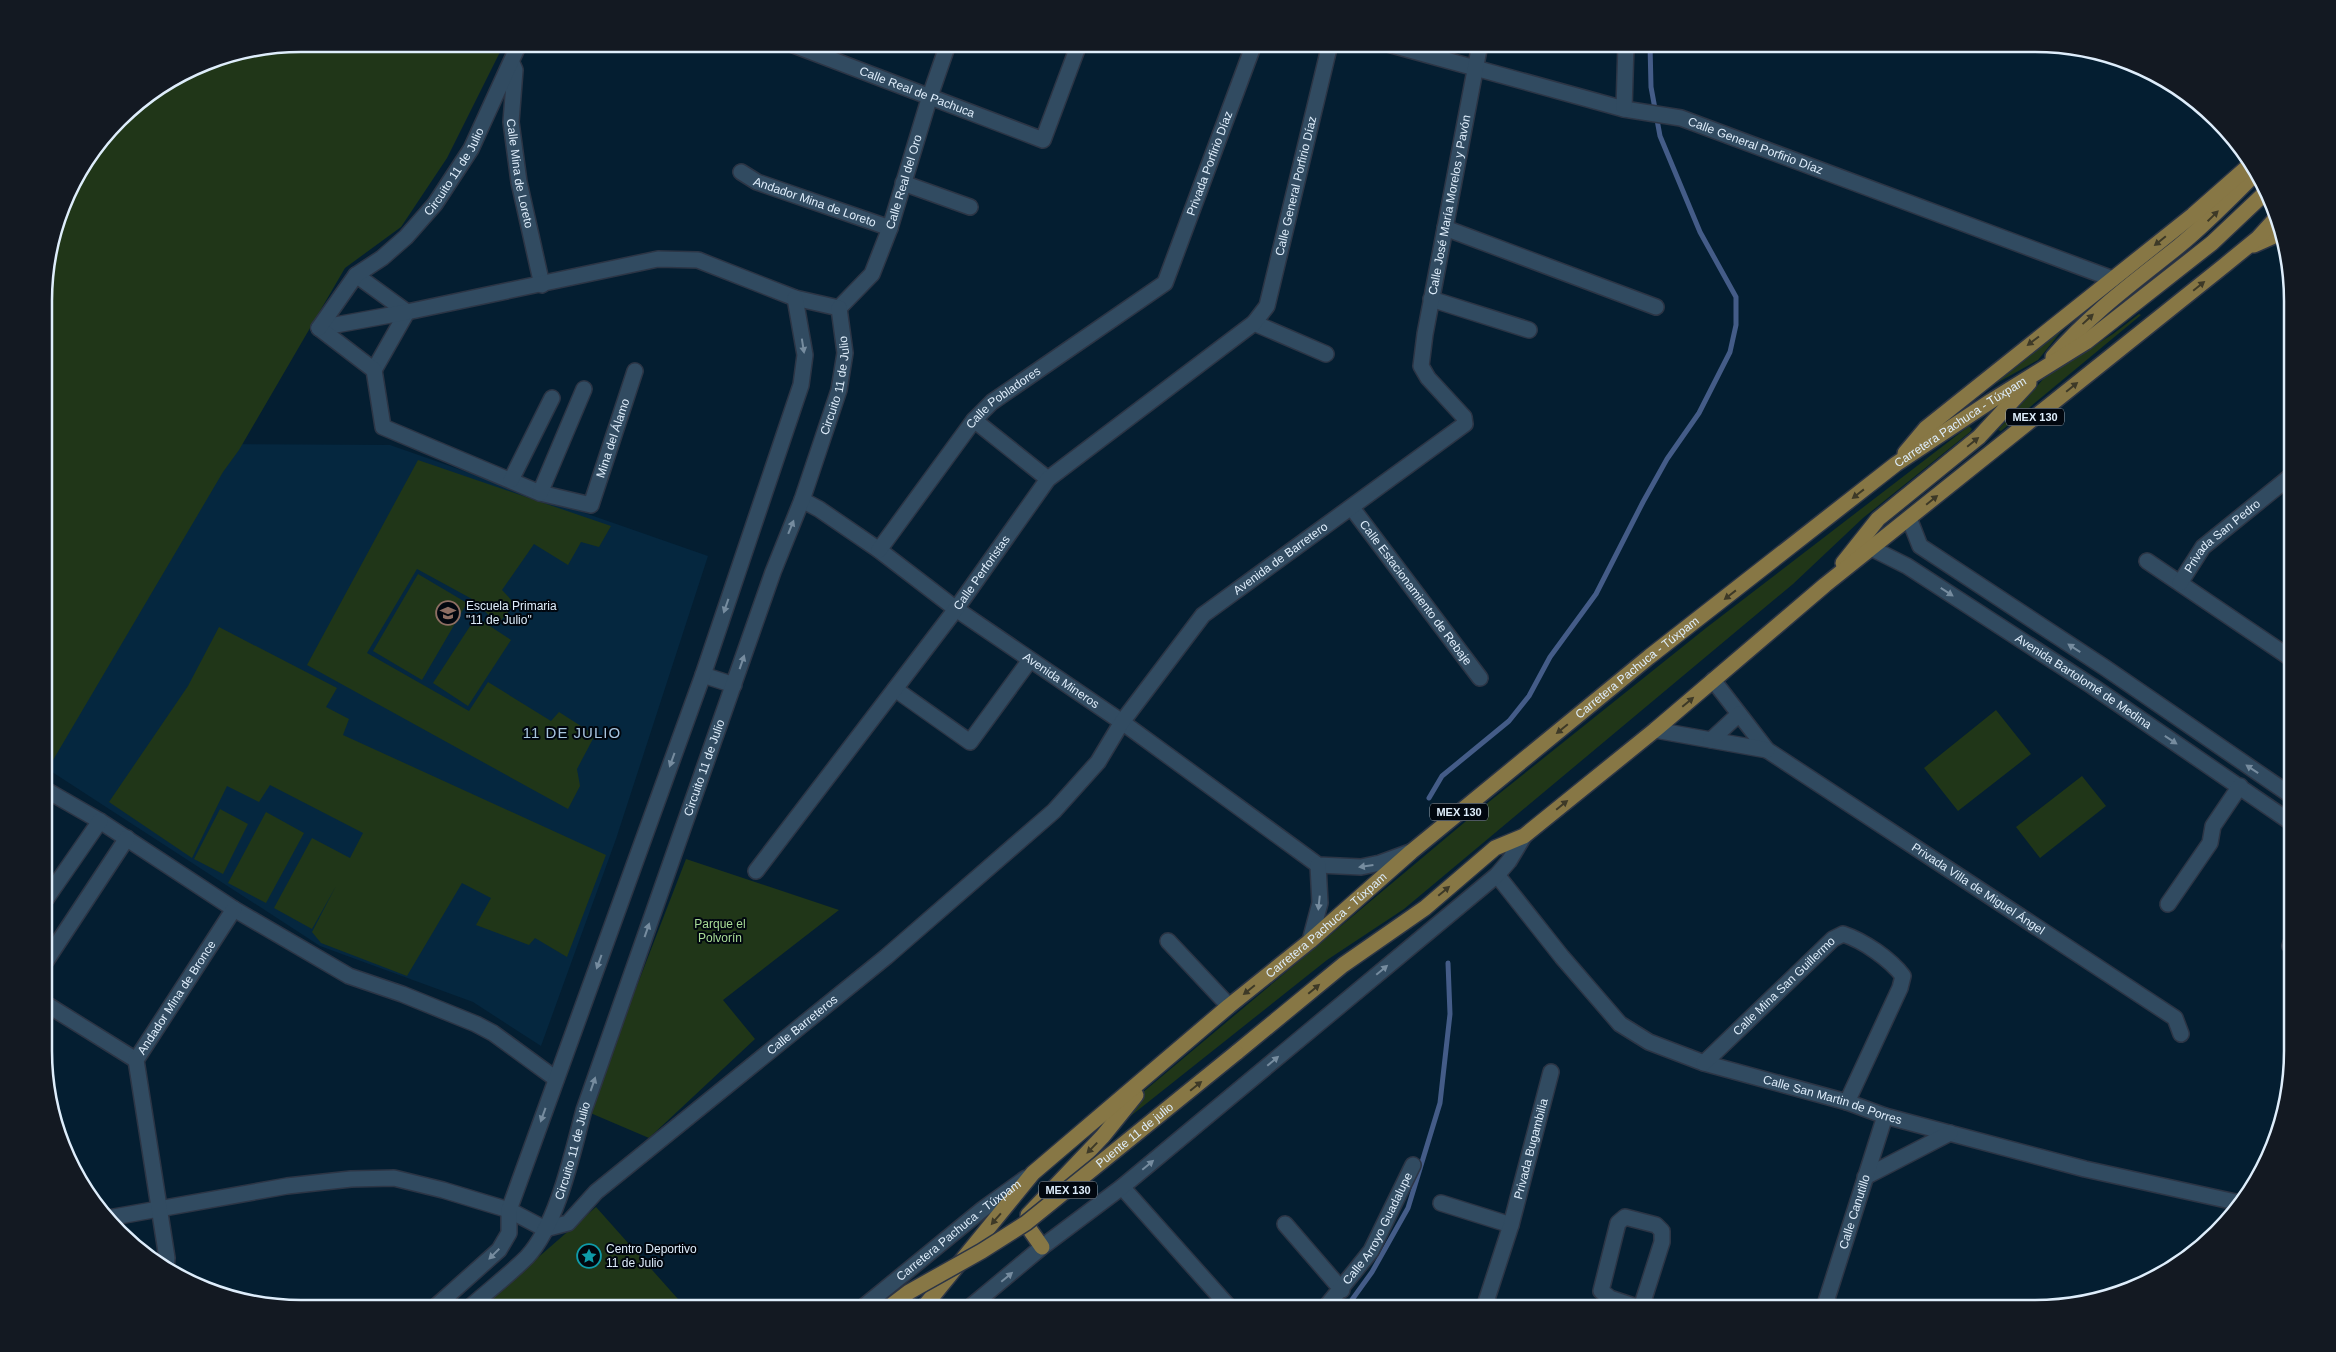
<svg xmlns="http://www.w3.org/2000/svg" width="2336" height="1352" font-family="Helvetica,sans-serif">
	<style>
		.built { fill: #05273f }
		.green { fill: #203618 }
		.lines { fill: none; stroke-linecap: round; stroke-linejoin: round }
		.stream { stroke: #445c88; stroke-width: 5 }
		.minor-casing { stroke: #2c3545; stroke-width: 18 }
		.major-casing { stroke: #2c3545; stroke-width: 18 }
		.minor { stroke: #314b61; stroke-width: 15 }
		.major { stroke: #877745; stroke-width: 15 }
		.major-bridge-casing { stroke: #2c3545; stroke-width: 18; stroke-linecap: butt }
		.major-bridge { stroke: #877745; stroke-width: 15 }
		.oneway { fill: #3d3927 }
		.oneway2 { fill: #768c9f }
		.labels { text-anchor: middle; stroke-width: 4; stroke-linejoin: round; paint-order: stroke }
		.shield { fill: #01070f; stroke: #9ca8b4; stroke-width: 1 }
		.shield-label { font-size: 11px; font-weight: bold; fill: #deedfb }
		.street-label { font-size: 12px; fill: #deedfb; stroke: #01070f }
		.poi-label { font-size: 12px; fill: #deedfb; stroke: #01070f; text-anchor: start }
		.park-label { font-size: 12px; fill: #a7db96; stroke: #01070f }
		.quarter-label { font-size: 15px; letter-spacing: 1px; fill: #a8c5df; stroke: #01070f }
		.rim { fill: none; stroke: #deedfb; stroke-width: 2.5 }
	</style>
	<rect width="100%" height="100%" fill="#041e31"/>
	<path class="built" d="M 224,444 L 390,445 L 708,556 L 616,839 L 541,1046 L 473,1002 L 320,946 L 46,768 Z"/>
	<path class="green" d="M 302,44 L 504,44 L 447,158 L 401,227 L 345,268 L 239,450 L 223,472 L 46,772 L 46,268 L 71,187 L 131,108 L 203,63 Z
		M 2139,314 L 2141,315 L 2001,431 L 1998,430 L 2046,376 L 2113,334 Z
		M 2068,323 L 2038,360 L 1986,389 Z
		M 1969,426 L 1972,429 L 1970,432 L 1863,518 L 1793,584 L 1404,909 L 1327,960 L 1108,1134 L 1142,1093 L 1490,801 L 1706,628 Z
		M 418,460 L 611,526 L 599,547 L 581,542 L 568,565 L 534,544 L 502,590 L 515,604 L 498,624 L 472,599 L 417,569 L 367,653 L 469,711 L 488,682 L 551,721 L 559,712 L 595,735 L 577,769 L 580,786 L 568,809 L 307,665 Z
		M 418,574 L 467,603 L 422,680 L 373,651 Z
		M 476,617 L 511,640 L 468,706 L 433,683 Z
		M 219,627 L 337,688 L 326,707 L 349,719 L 343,735 L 606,855 L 567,957 L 535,938 L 529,945 L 476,925 L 491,898 L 462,883 L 407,976 L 321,943 L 312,932 L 336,886 L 312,929 L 274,908 L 312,838 L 350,858 L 363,833 L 270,785 L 259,802 L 227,786 L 192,858 L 109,802 L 188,686 Z
		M 1996,710 L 2031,754 L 1958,811 L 1924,768 Z
		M 2082,776 L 2106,806 L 2040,858 L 2016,827 Z
		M 220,809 L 248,824 L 223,874 L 194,859 Z
		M 266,812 L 304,833 L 266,903 L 228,883 Z
		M 686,859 L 839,910 L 723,1000 L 755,1039 L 649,1138 L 588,1112 Z
		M 596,1207 L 686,1308 L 480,1308 Z"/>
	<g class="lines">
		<path class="stream" d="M 1429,798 L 1442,776 L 1509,721 L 1529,696 L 1550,657 L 1596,594 L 1643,502 L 1667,459 L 1699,413 L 1730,352 L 1736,325 L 1736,297 L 1700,232 L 1660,136 L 1651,87 L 1650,44
			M 1346,1308 L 1372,1272 L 1408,1208 L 1440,1103 L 1450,1014 L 1448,963"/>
		<g class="minor-casing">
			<g id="minor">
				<path id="s1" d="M 791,44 L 1043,140 L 1079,44"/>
				<path id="s2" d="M 1388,44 L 1624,109 L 1681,118 L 2113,279"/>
				<path id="s3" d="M 512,63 L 515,70 L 511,122 L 519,182 L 542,285"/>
				<path d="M 1624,109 L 1626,44"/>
				<path id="s4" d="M 741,172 L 757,182 L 890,228"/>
				<path d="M 903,183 L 970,207"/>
				<path d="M 1445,228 L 1656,307"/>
				<path d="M 356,275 L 407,312 L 374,370"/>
				<path d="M 1431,299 L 1529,330"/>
				<path id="s5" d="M 839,308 L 872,274 L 890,228 L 930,96 L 948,44"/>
				<path d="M 1254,323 L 1326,354"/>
				<path d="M 319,328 L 407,312 L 658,259 L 698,260 L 795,298 L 839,308"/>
				<path id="s6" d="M 319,328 L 374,370 L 383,427 L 540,493 L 591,505 L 635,371"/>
				<path id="s7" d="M 319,328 L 356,275 L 382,258 L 406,237 L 435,204 L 471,149 L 519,44"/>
				<path d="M 974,420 L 1048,479"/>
				<path d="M 511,480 L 552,398"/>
				<path d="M 540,493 L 584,389"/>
				<path id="s8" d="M 802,500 L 819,509 L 879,550 L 956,609 L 1122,722 L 1318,865 L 1361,867 L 1380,863 L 1410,852"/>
				<path id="s9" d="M 1352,508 L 1480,678"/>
				<path d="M 1909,518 L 1920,546 L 2104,667 L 2292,796"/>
				<path id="s10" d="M 1871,548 L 1907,566 L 2092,686 L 2292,823"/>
				<path id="s11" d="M 879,550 L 974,420 L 992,402 L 1165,283 L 1254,44"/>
				<path d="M 2147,561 L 2292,659"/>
				<path id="s12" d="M 2180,583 L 2203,547 L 2292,475"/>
				<path d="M 703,675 L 734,685"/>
				<path id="s13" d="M 1713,680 L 1767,750 L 2175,1018 L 2181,1034"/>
				<path d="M 895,689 L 970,742 L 1030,660"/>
				<path d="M 1655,730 L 1767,750"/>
				<path d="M 1711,740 L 1739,714"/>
				<path d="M 46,790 L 100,821 L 234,909 L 349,976 L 402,994 L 476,1024 L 493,1033 L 556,1079"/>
				<path id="s14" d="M 756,871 L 956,609 L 1048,479 L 1254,323 L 1267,306 L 1330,44"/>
				<path id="s15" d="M 1497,875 L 1562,957 L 1620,1024 L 1649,1042 L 1704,1063 L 1847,1102 L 1885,1116 L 2085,1169 L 2240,1203"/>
				<path d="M 46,899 L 100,821"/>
				<path d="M 2168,904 L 2210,843 L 2213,826 L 2240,786"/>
				<path d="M 2292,940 L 2290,946 L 2292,948"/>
				<path d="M 1168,941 L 1229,1006"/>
				<path d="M 1310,941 L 1320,903 L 1318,865"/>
				<path d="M 46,961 L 127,838"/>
				<path d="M 46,1004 L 136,1060"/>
				<path id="s16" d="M 1704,1063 L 1833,939 L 1843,934 C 1864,941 1890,959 1903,976 L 1900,988 L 1847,1102"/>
				<path d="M 1865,1177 L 1950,1133"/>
				<path d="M 1122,1187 L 1230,1308"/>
				<path d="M 1441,1203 L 1511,1225"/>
				<path d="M 108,1218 L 287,1186 L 351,1179 L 394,1178 L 443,1190 L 509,1210 L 545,1229"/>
				<path d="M 1285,1224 L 1342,1290"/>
				<path id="s17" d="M 545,1229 L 568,1223 L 596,1192 L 886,957 L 1054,811 L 1098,762 L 1122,722 L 1203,615 L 1465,424 L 1464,417 L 1428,378 L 1421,366 L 1425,334 L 1480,44"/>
				<path id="s18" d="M 166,1268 L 167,1258 L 136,1060 L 234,909"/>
				<path d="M 434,1308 L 499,1250 L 509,1233 L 509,1210 L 703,675 L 801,385 L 805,355 L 795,298"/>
				<path id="s19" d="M 469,1308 C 488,1291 509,1275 527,1257 C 558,1223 572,1154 584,1110 L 773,572 L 802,500 L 839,390 L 845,353 L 839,308"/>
				<path id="s20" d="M 862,1308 L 983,1209 L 1026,1178"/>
				<path d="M 969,1308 L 1042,1247 L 1122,1187 L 1497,875 L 1509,861 L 1524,836"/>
				<path id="s21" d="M 1325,1308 L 1371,1251 L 1413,1165"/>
				<path id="s22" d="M 1484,1308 L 1511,1225 L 1551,1072"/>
				<path d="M 1640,1308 L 1610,1298 L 1601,1291 L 1618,1223 L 1625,1217 L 1656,1225 L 1662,1231 L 1662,1242 L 1641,1308"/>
				<path id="s23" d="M 1824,1308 L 1885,1116"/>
			</g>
		</g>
		<g class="major-casing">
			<g id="major">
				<path d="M 2254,245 L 2281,233"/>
				<path d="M 2053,357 C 2091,313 2134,282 2179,246 C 2207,223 2232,197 2257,172"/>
				<path d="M 1905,453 L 1926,428 L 2193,215 L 2251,164"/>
				<path d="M 1843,563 L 1878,519 L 1979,437 L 2029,383"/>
				<path d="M 1236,1053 L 1343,965 L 1425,908 L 1495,848 L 1524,836 L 1655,730 L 1825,585 L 2225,265 L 2258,238 L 2277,217"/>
				<path d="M 1042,1247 L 1028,1227 L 1028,1215 L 1103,1136 L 1136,1095"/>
				<path id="s24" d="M 923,1308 L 1033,1173 L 1229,1006 L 1310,941 L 1411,852 L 1649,657 L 1896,464 L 1991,401 L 2086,342 L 2212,243 L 2266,192"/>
			</g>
		</g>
		<use href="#minor" class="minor"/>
		<use href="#major" class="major"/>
		<g class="major-bridge-casing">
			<g id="major-bridge">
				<path id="s25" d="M 888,1308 L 909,1292 L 982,1251 L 1026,1223 L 1236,1053"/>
			</g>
		</g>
		<use href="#major-bridge" class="major-bridge"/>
	</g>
	<defs><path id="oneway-solid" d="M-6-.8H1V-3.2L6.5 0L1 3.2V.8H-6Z" transform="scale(1.25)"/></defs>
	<g class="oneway">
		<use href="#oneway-solid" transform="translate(2213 216) rotate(-44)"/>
		<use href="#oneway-solid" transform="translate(2160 241) rotate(141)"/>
		<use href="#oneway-solid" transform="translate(2199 286) rotate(-39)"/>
		<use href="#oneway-solid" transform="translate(2088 319) rotate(-43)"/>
		<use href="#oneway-solid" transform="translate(2033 341) rotate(143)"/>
		<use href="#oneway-solid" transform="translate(2072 387) rotate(-39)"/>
		<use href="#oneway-solid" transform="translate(1973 442) rotate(-39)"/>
		<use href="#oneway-solid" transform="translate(1858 494) rotate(142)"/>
		<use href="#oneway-solid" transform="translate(1932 500) rotate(-39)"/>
		<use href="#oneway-solid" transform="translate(1730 595) rotate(142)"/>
		<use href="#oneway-solid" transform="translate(1688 702) rotate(-40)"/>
		<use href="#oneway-solid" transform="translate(1562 729) rotate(141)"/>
		<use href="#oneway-solid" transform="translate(1562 805) rotate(-39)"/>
		<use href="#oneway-solid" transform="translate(1444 891) rotate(-40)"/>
		<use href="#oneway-solid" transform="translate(1314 989) rotate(-40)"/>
		<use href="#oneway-solid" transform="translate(1249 990) rotate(141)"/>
		<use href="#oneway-solid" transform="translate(1196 1086) rotate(-39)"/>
		<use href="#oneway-solid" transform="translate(1092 1148) rotate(134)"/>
		<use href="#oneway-solid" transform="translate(996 1219) rotate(131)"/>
	</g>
	<g class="oneway2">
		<use href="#oneway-solid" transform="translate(803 346) rotate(81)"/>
		<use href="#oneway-solid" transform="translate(791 527) rotate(-68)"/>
		<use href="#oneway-solid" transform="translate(1947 592) rotate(33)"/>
		<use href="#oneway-solid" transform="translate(726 606) rotate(109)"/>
		<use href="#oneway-solid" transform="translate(2074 648) rotate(-147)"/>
		<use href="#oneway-solid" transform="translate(742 662) rotate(-71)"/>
		<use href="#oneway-solid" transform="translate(2171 740) rotate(34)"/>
		<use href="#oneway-solid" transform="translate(672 760) rotate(110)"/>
		<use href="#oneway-solid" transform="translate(2252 769) rotate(-146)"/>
		<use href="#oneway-solid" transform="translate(1366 866) rotate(172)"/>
		<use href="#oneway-solid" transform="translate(1319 903) rotate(96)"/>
		<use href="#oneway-solid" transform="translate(647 930) rotate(-71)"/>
		<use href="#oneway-solid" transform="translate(599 962) rotate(110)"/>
		<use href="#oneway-solid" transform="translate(1382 970) rotate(-40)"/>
		<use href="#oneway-solid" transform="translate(1273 1061) rotate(-40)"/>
		<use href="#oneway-solid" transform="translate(593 1084) rotate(-71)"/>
		<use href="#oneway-solid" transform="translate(543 1115) rotate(110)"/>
		<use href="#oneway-solid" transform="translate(1148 1165) rotate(-40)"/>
		<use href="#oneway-solid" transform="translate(494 1254) rotate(135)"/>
		<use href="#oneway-solid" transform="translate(1007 1277) rotate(-40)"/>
	</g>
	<defs>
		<g id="school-ring" transform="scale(1.25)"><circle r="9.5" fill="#01070f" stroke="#8d6e63" stroke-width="1.5"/><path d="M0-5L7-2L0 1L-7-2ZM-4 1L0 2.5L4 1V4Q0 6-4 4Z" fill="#8d6e63"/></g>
		<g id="sight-ring" transform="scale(1.25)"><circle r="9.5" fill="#01070f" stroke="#0f9aa8" stroke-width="1.5"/><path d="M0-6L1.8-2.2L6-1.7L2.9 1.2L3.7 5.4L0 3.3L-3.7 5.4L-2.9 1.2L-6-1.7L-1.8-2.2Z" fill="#0f9aa8"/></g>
	</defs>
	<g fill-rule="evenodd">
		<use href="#school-ring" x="448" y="613"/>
		<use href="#sight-ring" x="589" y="1256"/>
	</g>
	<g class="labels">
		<g class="shield">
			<rect x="2006" y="408.5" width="58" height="17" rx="4"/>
			<rect x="1430" y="803.5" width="58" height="17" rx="4"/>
			<rect x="1039" y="1181.5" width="58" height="17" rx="4"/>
		</g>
		<g class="shield-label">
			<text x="2035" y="421">MEX 130</text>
			<text x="1459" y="816">MEX 130</text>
			<text x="1068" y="1194">MEX 130</text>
		</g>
		<g class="street-label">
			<text dy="4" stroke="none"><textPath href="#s1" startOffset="135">Calle Real de Pachuca</textPath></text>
			<text dy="4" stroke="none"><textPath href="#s2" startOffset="382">Calle General Porfirio Díaz</textPath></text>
			<text dy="4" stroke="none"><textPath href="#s11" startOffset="524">Privada Porfirio Díaz</textPath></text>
			<text dy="4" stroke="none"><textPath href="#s7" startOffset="209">Circuito 11 de Julio</textPath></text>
			<text dy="4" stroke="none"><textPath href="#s3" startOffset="112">Calle Mina de Loreto</textPath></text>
			<text dy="4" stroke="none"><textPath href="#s5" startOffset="145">Calle Real del Oro</textPath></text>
			<text dy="4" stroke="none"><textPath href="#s14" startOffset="892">Calle General Porfirio Díaz</textPath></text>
			<text dy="4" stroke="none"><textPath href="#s4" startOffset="80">Andador Mina de Loreto</textPath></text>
			<text dy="4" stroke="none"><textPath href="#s17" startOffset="1470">Calle José María Morelos y Pavón</textPath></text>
			<text dy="4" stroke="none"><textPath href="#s19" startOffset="1004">Circuito 11 de Julio</textPath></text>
			<text dy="4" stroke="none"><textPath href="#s11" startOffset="198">Calle Pobladores</textPath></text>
			<text dy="4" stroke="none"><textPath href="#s24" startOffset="1368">Carretera Pachuca - Túxpam</textPath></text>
			<text dy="4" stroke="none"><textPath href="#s6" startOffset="420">Mina del Álamo</textPath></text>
			<text dy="4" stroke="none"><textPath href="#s12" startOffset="64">Privada San Pedro</textPath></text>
			<text dy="4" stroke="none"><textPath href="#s17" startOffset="1004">Avenida de Barretero</textPath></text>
			<text dy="4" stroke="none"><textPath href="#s14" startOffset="374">Calle Perforistas</textPath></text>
			<text dy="4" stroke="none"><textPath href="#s9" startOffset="106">Calle Estacionamiento de Rebaje</textPath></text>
			<text dy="4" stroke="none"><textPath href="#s24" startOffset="962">Carretera Pachuca - Túxpam</textPath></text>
			<text dy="4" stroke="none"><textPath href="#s8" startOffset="316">Avenida Mineros</textPath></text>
			<text dy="4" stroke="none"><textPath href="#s10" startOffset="251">Avenida Bartolomé de Medina</textPath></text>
			<text dy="4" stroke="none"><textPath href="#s19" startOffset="599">Circuito 11 de Julio</textPath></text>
			<text dy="4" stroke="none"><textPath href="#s13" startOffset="341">Privada Villa de Miguel Ángel</textPath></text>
			<text dy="4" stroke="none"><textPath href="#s24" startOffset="558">Carretera Pachuca - Túxpam</textPath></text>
			<text dy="4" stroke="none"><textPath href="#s16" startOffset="111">Calle Mina San Guillermo</textPath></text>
			<text dy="4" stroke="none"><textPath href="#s18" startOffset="285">Andador Mina de Bronce</textPath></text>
			<text dy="4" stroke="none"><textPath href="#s17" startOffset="331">Calle Barreteros</textPath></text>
			<text dy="4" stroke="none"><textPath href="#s15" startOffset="420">Calle San Martin de Porres</textPath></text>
			<text dy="4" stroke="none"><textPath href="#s25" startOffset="302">Puente 11 de julio</textPath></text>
			<text dy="4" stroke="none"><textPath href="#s22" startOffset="166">Privada Bugambilia</textPath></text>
			<text dy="4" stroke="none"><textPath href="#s19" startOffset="194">Circuito 11 de Julio</textPath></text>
			<text dy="4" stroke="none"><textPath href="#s23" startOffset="101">Calle Canutillo</textPath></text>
			<text dy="4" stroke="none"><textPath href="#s21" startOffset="96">Calle Arroyo Guadalupe</textPath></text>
			<text dy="4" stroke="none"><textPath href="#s20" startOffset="124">Carretera Pachuca - Túxpam</textPath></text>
		</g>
		<g class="poi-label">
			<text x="466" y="610">Escuela Primaria<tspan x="466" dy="14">"11 de Julio"</tspan></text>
			<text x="606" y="1253">Centro Deportivo<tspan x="606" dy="14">11 de Julio</tspan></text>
		</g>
		<g class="park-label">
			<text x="720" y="928">Parque el<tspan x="720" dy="14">Polvorín</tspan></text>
		</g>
		<g class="quarter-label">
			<text x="572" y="738">11 DE JULIO</text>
		</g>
	</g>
	<path d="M0 0H2336V1352H0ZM301 52H2035A249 249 0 0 1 2284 301V1051A249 249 0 0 1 2035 1300H301A249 249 0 0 1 52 1051V301A249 249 0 0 1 301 52Z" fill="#131922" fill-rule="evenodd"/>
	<path class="rim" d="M301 52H2035A249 249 0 0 1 2284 301V1051A249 249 0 0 1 2035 1300H301A249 249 0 0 1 52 1051V301A249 249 0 0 1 301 52Z"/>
</svg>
